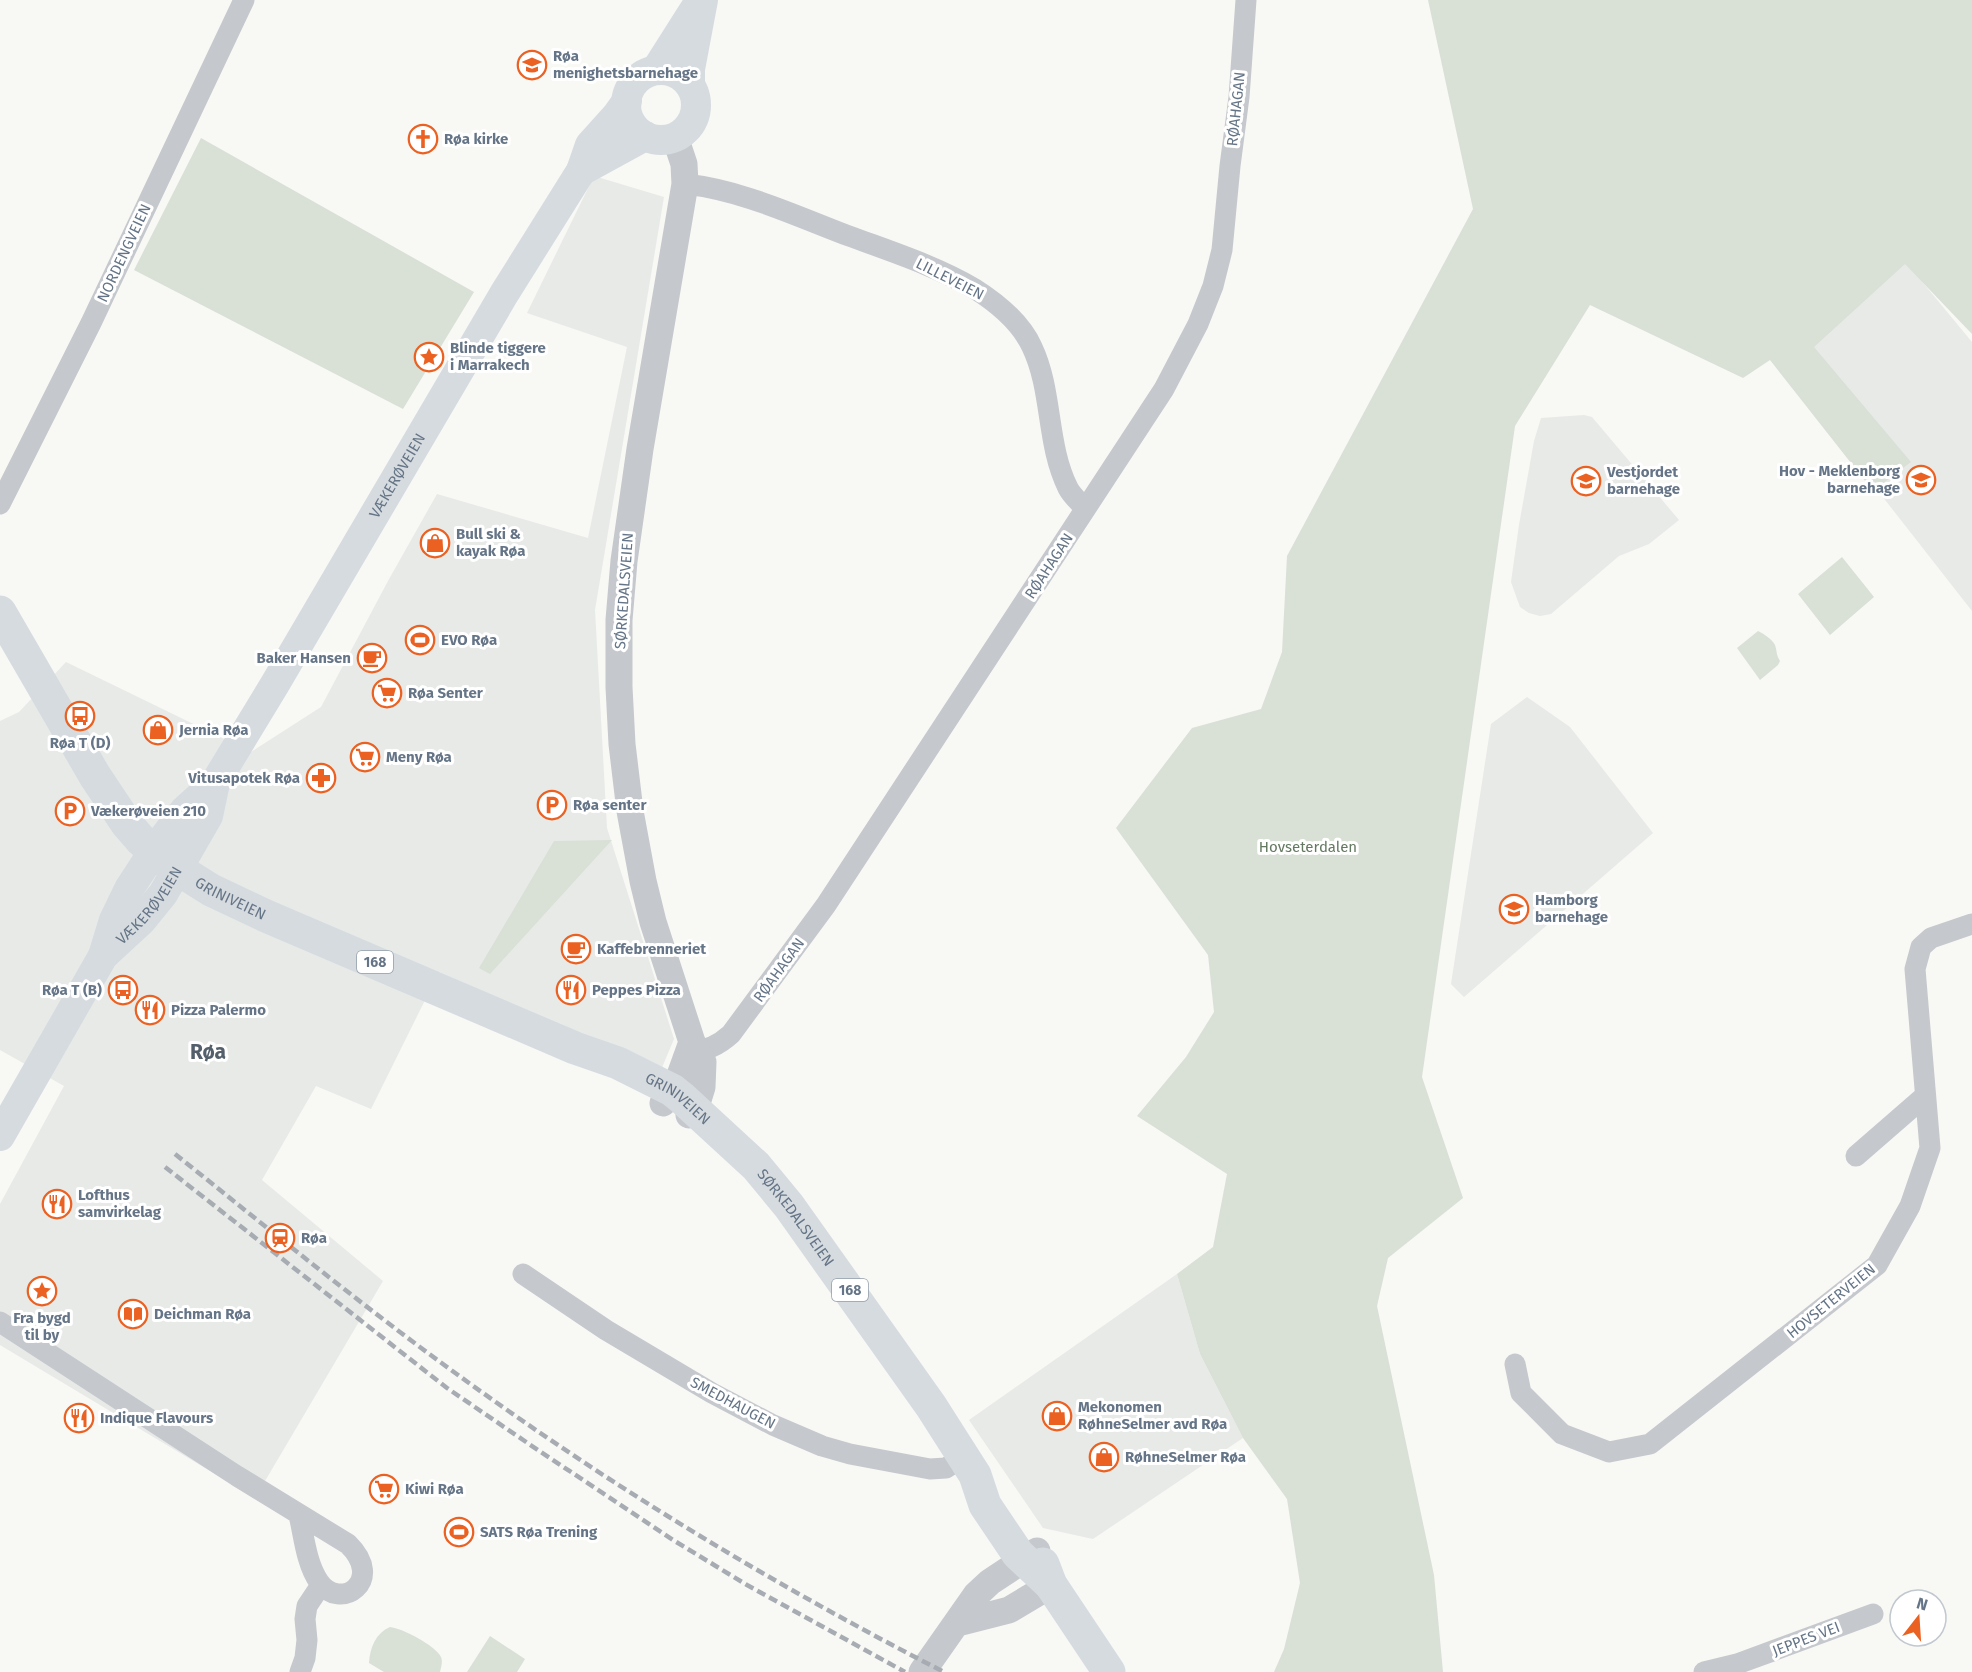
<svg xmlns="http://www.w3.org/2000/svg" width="1972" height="1672" font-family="'Fira Sans',sans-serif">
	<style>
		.built { fill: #e8eae8 }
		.green { fill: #d9e0d6 }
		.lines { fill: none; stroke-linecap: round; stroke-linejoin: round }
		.minor { stroke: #c5c8cc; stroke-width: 21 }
		.tertiary { stroke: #c5c8cc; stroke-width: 27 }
		.secondary { stroke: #d6dbdf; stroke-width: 30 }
		.primary { stroke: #d6dbdf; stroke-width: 33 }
		.rail { stroke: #a7acb3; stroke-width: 4.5; stroke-dasharray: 9 4.5; stroke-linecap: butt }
		.labels { text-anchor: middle; stroke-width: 6; stroke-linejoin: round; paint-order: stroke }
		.shield { fill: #fff; stroke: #939eab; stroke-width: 1.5 }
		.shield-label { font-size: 14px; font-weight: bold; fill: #657587 }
		.poi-label { font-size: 15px; font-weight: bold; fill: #657587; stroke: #fff; text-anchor: start }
		.street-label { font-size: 15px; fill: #657587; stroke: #fff }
		.park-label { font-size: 15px; fill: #647961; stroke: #fff }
		.district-label { font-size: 21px; font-weight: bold; fill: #545f6c; stroke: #fff }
	</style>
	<rect width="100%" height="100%" fill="#f8f8f5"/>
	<path class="built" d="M 594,176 L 664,197 L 595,610 L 607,828 L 674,1039 L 661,1070 L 439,972 L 371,1109 L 316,1086 L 262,1180 L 383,1281 L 255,1498 L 0,1345 L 0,1204 L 64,1086 L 0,1050 L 0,721 L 19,712 L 66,662 L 251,752 L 321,707 L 388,581 L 437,494 L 588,538 L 627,347 L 527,313 Z
		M 1895,249 L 1972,342 L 1972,611 L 1767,349 Z
		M 1584,415 L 1592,417 L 1679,520 L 1649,544 L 1619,556 L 1551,614 L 1540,616 L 1529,613 L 1520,607 L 1511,582 L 1519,525 L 1534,441 L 1541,418 Z
		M 1527,697 L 1570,727 L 1653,833 L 1464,997 L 1451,984 L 1491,724 Z
		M 1177,1274 L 1200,1354 L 1243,1438 L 1093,1539 L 1043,1528 L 969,1420 Z"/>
	<path class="green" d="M 1428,0 L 1972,0 L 1972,334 L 1905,264 L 1814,347 L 1911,462 L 1873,491 L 1770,360 L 1743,378 L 1590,305 L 1515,426 L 1422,1077 L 1463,1198 L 1388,1258 L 1377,1306 L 1434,1575 L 1443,1672 L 1274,1672 L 1284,1649 L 1300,1583 L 1287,1499 L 1243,1438 L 1200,1354 L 1177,1274 L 1213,1247 L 1227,1174 L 1137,1116 L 1186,1057 L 1214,1012 L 1208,955 L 1116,828 L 1192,728 L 1261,709 L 1282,652 L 1287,556 L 1473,209 Z
		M 201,138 L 474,292 L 403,409 L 134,270 Z
		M 1842,557 L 1874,597 L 1830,635 L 1798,594 Z
		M 1758,631 C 1764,634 1772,639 1775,645 C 1777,651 1776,655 1780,661 L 1778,665 L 1760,680 L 1737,648 Z
		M 612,840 L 490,974 L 479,968 L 554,841 Z
		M 390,1627 C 402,1628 436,1646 441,1657 C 443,1662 441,1667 440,1672 L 384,1672 L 369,1663 C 370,1647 376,1633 390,1627 Z
		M 490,1636 L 525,1659 L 517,1672 L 467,1672 Z"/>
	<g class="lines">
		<path class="minor" d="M 685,184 C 742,190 796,216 849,236 C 892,252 936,266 975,289 C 997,303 1021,323 1032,347 C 1053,391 1046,444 1068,488 C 1072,496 1080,502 1085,509
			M 0,504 L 91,323 L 244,0
			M 689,1051 C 706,1052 719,1045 731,1034 L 826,905 L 1164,389 L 1198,324 L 1213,286 L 1222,250 L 1230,166 L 1239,97 L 1246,0
			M 1856,1156 L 1925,1096
			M 523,1274 L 606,1330 L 712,1393 L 773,1425 L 822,1446 L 850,1454 L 930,1469 L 946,1468 L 964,1456
			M 0,1322 L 237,1476 L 348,1544 C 386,1581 340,1612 319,1582 C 306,1563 304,1536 299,1515
			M 1515,1364 L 1521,1393 L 1562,1434 L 1609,1452 L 1650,1444 L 1877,1265 L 1910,1206 L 1930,1148 L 1915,969 L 1921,947 L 1931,938 L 1972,924
			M 300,1672 L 305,1658 L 307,1640 L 305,1619 L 307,1606 L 321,1585
			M 1704,1672 L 1737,1664 L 1873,1614"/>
		<path class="tertiary" d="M 675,137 L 684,164 L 685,184 L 640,449 L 624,561 L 619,620 L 619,687 L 622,744 L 630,811 L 643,881 L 653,922 L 692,1042 L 703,1062 L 702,1087 L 698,1100 L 689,1115
			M 663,1103 L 679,1078 L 692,1042
			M 958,1623 L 1009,1610 L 1051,1585
			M 922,1672 L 976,1595 L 990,1582 L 1037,1551"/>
		<g class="secondary">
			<path d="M 656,70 L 696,7"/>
			<circle cx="661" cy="105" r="35"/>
			<path d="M 690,85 L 690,69 L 703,0"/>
			<path d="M 581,171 L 645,136"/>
			<path id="s1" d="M 103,956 L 141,921 L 163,894 L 208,816 L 215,783"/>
			<path id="s2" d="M 0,1136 L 103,956 L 114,920 L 129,889 L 153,852 L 184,811 L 215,783 L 275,684 L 504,294 L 581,171 L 590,145 L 617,115 L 627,101"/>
		</g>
		<g class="primary">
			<path id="s3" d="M 0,612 L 95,776 L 127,824 L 140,839 L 165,861 L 211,890 L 266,916 L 575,1048 L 618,1063 L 672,1090 L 682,1098 L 756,1166 L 789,1206 L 931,1406 L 975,1475 L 985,1505 L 1018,1554 L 1051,1585"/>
			<path d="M 1043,1564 L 1051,1585 L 1109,1672"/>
		</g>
		<path class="rail" d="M 175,1154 C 269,1229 361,1305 458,1375 C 612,1487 774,1585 944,1672
			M 165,1167 L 447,1388 L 529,1444 L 673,1540 L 747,1585 L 905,1672"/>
	</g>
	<defs>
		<g id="school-ring" transform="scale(1.5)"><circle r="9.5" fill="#fff" stroke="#eb6122" stroke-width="1.5"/><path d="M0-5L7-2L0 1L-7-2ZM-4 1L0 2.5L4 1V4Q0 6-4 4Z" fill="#eb6122"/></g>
		<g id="church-ring" transform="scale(1.5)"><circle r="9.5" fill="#fff" stroke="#eb6122" stroke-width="1.5"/><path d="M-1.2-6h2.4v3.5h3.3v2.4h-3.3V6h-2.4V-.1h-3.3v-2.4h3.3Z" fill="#eb6122"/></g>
		<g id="sight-ring" transform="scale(1.5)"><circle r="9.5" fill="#fff" stroke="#eb6122" stroke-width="1.5"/><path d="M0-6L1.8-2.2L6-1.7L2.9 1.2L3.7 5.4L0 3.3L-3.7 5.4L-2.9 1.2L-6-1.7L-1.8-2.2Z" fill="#eb6122"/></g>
		<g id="shop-ring" transform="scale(1.5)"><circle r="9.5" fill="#fff" stroke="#eb6122" stroke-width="1.5"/><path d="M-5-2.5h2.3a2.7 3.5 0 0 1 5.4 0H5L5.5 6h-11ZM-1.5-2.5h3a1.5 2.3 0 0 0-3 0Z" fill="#eb6122"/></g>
		<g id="stadium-ring" transform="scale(1.5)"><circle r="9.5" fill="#fff" stroke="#eb6122" stroke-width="1.5"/><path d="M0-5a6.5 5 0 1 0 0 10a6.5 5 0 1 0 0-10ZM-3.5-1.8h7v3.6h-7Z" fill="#eb6122"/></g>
		<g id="cafe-ring" transform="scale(1.5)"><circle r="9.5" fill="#fff" stroke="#eb6122" stroke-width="1.5"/><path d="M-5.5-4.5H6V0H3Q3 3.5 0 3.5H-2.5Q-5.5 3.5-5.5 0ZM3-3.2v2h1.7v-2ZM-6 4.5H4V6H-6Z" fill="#eb6122"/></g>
		<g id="supermarket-ring" transform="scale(1.5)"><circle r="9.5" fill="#fff" stroke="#eb6122" stroke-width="1.5"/><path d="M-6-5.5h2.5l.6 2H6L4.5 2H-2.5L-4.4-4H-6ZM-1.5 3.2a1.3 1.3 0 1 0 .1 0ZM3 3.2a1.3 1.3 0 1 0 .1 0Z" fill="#eb6122"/></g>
		<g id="bus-ring" transform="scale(1.5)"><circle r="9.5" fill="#fff" stroke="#eb6122" stroke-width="1.5"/><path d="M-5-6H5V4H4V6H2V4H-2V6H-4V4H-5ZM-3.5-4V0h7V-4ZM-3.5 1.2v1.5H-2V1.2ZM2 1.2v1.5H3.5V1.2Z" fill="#eb6122"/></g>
		<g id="pharmacy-ring" transform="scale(1.5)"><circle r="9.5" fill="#fff" stroke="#eb6122" stroke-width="1.5"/><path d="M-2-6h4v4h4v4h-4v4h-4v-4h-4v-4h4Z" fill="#eb6122"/></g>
		<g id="parking-ring" transform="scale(1.5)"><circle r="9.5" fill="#fff" stroke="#eb6122" stroke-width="1.5"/><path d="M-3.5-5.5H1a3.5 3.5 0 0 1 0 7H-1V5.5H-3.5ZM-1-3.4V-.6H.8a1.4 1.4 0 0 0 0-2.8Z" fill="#eb6122"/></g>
		<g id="restaurant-ring" transform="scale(1.5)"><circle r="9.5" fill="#fff" stroke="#eb6122" stroke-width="1.5"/><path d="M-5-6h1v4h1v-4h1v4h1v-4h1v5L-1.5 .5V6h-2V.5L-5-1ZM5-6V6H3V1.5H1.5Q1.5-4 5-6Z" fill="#eb6122"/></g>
		<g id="station-ring" transform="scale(1.5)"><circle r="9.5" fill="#fff" stroke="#eb6122" stroke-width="1.5"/><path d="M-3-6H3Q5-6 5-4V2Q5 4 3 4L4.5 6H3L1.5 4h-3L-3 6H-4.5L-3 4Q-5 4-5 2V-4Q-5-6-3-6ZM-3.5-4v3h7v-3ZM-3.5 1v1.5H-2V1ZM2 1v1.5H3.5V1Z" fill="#eb6122"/></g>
		<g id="library-ring" transform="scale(1.5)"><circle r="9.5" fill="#fff" stroke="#eb6122" stroke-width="1.5"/><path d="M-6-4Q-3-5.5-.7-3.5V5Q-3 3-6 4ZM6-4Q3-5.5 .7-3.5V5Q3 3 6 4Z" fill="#eb6122"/></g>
	</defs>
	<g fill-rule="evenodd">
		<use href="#school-ring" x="532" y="65"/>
		<use href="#church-ring" x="423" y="139"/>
		<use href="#sight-ring" x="429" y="357"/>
		<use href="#school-ring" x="1921" y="480"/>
		<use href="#school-ring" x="1586" y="481"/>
		<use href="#shop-ring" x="435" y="543"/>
		<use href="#stadium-ring" x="420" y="640"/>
		<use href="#cafe-ring" x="372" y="658"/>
		<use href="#supermarket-ring" x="387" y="693"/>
		<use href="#bus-ring" x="80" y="716"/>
		<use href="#shop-ring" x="158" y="730"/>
		<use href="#supermarket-ring" x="365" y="757"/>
		<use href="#pharmacy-ring" x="321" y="778"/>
		<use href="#parking-ring" x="552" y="805"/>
		<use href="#parking-ring" x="70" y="811"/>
		<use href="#school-ring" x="1514" y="909"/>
		<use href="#cafe-ring" x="576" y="949"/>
		<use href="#bus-ring" x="123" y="990"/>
		<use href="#restaurant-ring" x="571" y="990"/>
		<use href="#restaurant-ring" x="150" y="1010"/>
		<use href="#restaurant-ring" x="57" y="1204"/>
		<use href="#station-ring" x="280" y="1238"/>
		<use href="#sight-ring" x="42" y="1291"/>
		<use href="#library-ring" x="133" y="1314"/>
		<use href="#shop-ring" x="1057" y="1416"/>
		<use href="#restaurant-ring" x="79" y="1418"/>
		<use href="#shop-ring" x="1104" y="1457"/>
		<use href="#supermarket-ring" x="384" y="1489"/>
		<use href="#stadium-ring" x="459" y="1532"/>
	</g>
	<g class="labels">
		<g class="shield">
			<rect x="357" y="951" width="36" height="22" rx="4.5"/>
			<rect x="832" y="1279" width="36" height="22" rx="4.5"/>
		</g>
		<g class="shield-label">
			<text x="375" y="967">168</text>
			<text x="850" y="1295">168</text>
		</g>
		<g class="poi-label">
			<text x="553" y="61">Røa<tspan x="553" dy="17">menighetsbarnehage</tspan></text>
			<text x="444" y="144">Røa kirke</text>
			<text x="450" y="353">Blinde tiggere<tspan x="450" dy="17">i Marrakech</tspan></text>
			<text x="1900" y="476" text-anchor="end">Hov - Meklenborg<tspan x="1900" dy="17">barnehage</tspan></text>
			<text x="1607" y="477">Vestjordet<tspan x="1607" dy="17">barnehage</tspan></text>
			<text x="456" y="539">Bull ski &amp;<tspan x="456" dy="17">kayak Røa</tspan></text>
			<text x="441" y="645">EVO Røa</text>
			<text x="351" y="663" text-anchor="end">Baker Hansen</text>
			<text x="408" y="698">Røa Senter</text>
			<text x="179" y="735">Jernia Røa</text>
			<text x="80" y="748" text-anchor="middle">Røa T (D)</text>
			<text x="386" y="762">Meny Røa</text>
			<text x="300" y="783" text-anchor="end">Vitusapotek Røa</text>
			<text x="573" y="810">Røa senter</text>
			<text x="91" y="816">Vækerøveien 210</text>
			<text x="1535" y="905">Hamborg<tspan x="1535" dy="17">barnehage</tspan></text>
			<text x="597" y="954">Kaffebrenneriet</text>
			<text x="102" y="995" text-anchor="end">Røa T (B)</text>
			<text x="592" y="995">Peppes Pizza</text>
			<text x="171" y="1015">Pizza Palermo</text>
			<text x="78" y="1200">Lofthus<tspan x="78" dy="17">samvirkelag</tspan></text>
			<text x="301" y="1243">Røa</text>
			<text x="154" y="1319">Deichman Røa</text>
			<text x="42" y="1323" text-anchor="middle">Fra bygd<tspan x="42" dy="17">til by</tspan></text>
			<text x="1078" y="1412">Mekonomen<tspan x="1078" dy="17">RøhneSelmer avd Røa</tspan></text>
			<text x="100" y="1423">Indique Flavours</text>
			<text x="1125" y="1462">RøhneSelmer Røa</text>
			<text x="405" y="1494">Kiwi Røa</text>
			<text x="480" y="1537">SATS Røa Trening</text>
		</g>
		<g class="street-label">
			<text transform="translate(1236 109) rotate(-84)" y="5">RØAHAGAN</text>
			<text transform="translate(124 253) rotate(-65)" y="5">NORDENGVEIEN</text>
			<text transform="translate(950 279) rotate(27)" y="5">LILLEVEIEN</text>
			<text dy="5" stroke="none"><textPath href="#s2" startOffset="774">VÆKERØVEIEN</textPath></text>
			<text transform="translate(1049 566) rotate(-57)" y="5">RØAHAGAN</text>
			<text transform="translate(624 591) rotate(-86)" y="5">SØRKEDALSVEIEN</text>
			<text dy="5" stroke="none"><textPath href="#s3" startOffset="376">GRINIVEIEN</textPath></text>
			<text dy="5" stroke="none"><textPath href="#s1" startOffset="69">VÆKERØVEIEN</textPath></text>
			<text transform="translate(779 970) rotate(-54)" y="5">RØAHAGAN</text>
			<text dy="5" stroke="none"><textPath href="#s3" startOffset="867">GRINIVEIEN</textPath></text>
			<text dy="5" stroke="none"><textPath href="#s3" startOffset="1036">SØRKEDALSVEIEN</textPath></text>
			<text transform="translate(1831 1301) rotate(-39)" y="5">HOVSETERVEIEN</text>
			<text transform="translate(733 1403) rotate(28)" y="5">SMEDHAUGEN</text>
			<text transform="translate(1806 1639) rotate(-21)" y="5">JEPPES VEI</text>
		</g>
		<g class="park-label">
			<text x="1308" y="852">Hovseterdalen</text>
		</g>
		<g class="district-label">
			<text x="208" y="1059">Røa</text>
		</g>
	</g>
	<g transform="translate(1918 1618) rotate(17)"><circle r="28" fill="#ffffff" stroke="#c1c8cf" stroke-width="1.5"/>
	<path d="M0-4.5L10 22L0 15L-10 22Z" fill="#eb6122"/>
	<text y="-9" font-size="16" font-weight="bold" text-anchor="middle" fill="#657587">N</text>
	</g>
</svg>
